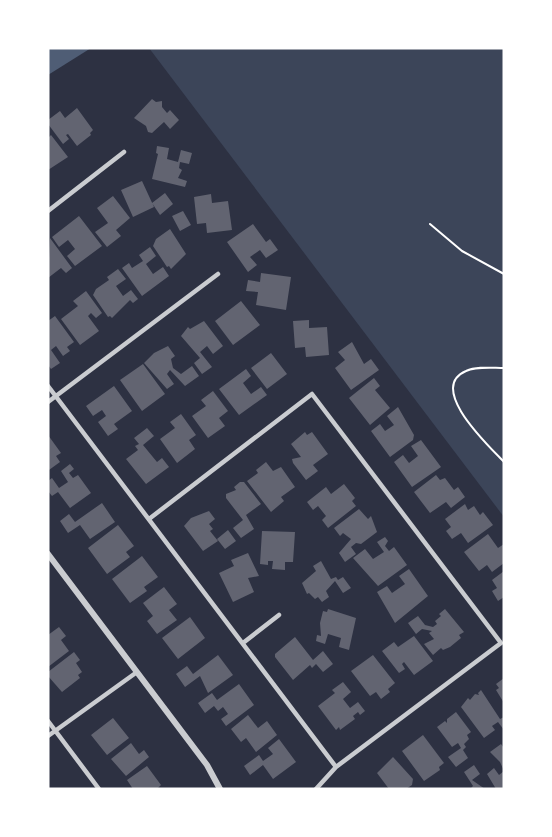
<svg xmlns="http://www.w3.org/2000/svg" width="552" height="837" font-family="'Source Sans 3',sans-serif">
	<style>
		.green { fill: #3c4559 }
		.water { fill: #4f5d75 }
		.building { fill: #626471 }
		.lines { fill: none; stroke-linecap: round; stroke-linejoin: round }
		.path { stroke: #fff; stroke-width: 2 }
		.minor { stroke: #caccd0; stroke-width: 4.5 }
		.tertiary { stroke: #caccd0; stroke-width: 6 }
	</style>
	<rect width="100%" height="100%" fill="#2d3142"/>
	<path class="green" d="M 149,48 L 504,48 L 504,517 Z"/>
	<path class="water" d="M 48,48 L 91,48 L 48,75 Z"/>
	<path class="building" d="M 152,99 L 156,102 L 162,101 L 162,107 L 167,113 L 170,110 L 179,120 L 170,129 L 164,122 L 152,133 L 148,132 L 146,126 L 134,118 Z
		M 77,108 L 93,130 L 90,133 L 91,135 L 77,146 L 68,134 L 66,135 L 69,139 L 63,144 L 48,124 L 48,120 L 60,111 L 65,118 Z
		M 51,135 L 68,157 L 48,170 L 48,138 Z
		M 157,146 L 169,148 L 167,159 L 178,162 L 181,150 L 192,153 L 189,164 L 180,162 L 179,168 L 182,170 L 178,178 L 187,181 L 185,187 L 152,179 L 158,154 L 156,153 Z
		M 142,181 L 154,207 L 133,217 L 121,190 Z
		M 165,193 L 173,204 L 160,215 L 152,203 Z
		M 211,194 L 212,203 L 228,201 L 232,230 L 207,233 L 206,223 L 197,224 L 194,197 Z
		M 113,196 L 130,218 L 116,230 L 121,236 L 107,247 L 95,232 L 108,223 L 97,208 Z
		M 183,211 L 191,225 L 180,231 L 172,216 Z
		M 79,216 L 102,246 L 75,266 L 67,256 L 75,249 L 68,240 L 59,247 L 52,237 Z
		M 253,224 L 266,242 L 270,239 L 278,250 L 266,258 L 260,250 L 250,257 L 257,265 L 248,272 L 227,242 Z
		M 170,229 L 186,254 L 171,269 L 169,266 L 167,267 L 153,246 L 156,239 Z
		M 50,238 L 72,268 L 66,273 L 61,268 L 48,278 Z
		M 150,247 L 156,256 L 146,264 L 153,274 L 163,267 L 169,276 L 142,296 L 122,268 L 129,263 L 132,268 L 143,261 L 139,255 Z
		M 118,269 L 126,279 L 116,286 L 123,296 L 131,290 L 138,299 L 133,303 L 130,300 L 112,318 L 110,316 L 108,317 L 93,295 L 96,289 L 109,280 L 107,277 Z
		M 261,273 L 291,277 L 286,310 L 256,305 L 258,292 L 246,291 L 248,280 L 260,282 Z
		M 86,291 L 102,313 L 96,318 L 91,313 L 88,316 L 99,331 L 80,345 L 61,319 L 78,306 L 73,301 Z
		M 241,301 L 260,325 L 233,345 L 215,321 Z
		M 55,316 L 74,342 L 67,347 L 70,351 L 63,356 L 56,346 L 51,350 L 60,363 L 51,369 L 48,365 L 48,321 Z
		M 309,320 L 309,328 L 327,327 L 329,355 L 306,357 L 305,347 L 295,348 L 293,321 Z
		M 204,321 L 223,346 L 213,354 L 207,346 L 200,352 L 212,367 L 202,374 L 194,363 L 200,358 L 181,336 L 188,327 L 190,329 Z
		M 352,342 L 364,364 L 371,359 L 379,370 L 351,390 L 335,368 L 345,360 L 338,352 Z
		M 168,346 L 175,356 L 171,359 L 173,368 L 181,374 L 192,366 L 199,376 L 185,386 L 170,370 L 167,374 L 174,384 L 167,389 L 144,363 L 154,353 Z
		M 271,353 L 287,374 L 267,389 L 251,368 Z
		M 143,364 L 165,394 L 142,411 L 120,380 Z
		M 246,369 L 251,376 L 243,383 L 251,394 L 261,387 L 267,395 L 239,415 L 219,389 Z
		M 374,378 L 380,386 L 375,390 L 390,408 L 370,425 L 349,398 Z
		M 114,386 L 132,411 L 114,424 L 118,429 L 108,436 L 98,422 L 106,416 L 102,410 L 93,416 L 86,406 Z
		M 213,391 L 228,411 L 219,418 L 225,426 L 208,438 L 192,416 L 206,406 L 201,400 Z
		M 398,407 L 414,435 L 413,440 L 390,457 L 371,431 L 380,424 L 385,431 L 394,425 L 387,416 Z
		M 181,414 L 196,435 L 189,440 L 195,449 L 177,463 L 160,439 L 175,428 L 170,422 Z
		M 147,428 L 154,436 L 143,445 L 157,462 L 162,458 L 169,467 L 146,484 L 126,459 L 138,450 L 135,446 L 139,444 L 134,438 Z
		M 305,432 L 307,435 L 312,432 L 328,454 L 313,465 L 318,471 L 306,480 L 293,463 L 292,459 L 301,457 L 291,444 Z
		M 48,435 L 61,453 L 56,456 L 60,462 L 49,470 Z
		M 421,440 L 441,467 L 412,487 L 394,462 L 403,455 L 409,463 L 418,456 L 411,446 Z
		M 266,462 L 273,471 L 281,467 L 295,487 L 281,497 L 284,501 L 271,512 L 247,481 L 258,473 L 256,470 Z
		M 70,464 L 74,469 L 69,473 L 73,478 L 78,475 L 91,493 L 70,508 L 58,492 L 52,496 L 48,491 L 48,481 L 52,478 L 59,488 L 68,482 L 61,471 Z
		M 436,475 L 440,480 L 445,478 L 454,490 L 458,487 L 465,497 L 451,508 L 446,502 L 430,513 L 414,492 Z
		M 240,482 L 244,482 L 261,504 L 246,515 L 254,529 L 241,538 L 233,528 L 243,520 L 226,498 L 226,494 L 236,490 L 234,487 Z
		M 344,484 L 355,498 L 352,501 L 356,506 L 328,528 L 322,520 L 326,516 L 318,506 L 313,510 L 307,502 L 326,487 L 331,494 Z
		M 102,503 L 115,522 L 90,539 L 80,525 L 68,533 L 60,521 L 69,514 L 75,522 Z
		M 465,504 L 468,510 L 474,506 L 480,515 L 483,512 L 493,525 L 468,543 L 461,533 L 452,539 L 446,531 L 451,527 L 445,519 Z
		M 359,509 L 368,519 L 371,516 L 377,532 L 361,544 L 356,543 L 351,547 L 356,554 L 345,562 L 339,553 L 351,539 L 343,533 L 340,536 L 334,528 Z
		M 209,511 L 215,519 L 209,524 L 213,529 L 210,531 L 218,541 L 203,551 L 184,526 L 191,518 Z
		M 118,525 L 134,546 L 126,552 L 130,557 L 107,574 L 88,548 Z
		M 228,530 L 236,541 L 225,549 L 217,539 Z
		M 262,531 L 295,532 L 293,562 L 285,562 L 285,570 L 272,569 L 273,561 L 268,561 L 268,565 L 260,564 Z
		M 488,534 L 498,548 L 504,544 L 504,563 L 492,572 L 487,565 L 479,571 L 464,552 Z
		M 385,537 L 388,541 L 385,546 L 389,551 L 394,547 L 407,565 L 378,586 L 353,558 L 365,549 L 373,559 L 384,552 L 377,542 Z
		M 248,553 L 259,576 L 248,578 L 254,592 L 233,602 L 219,573 L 234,566 L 231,560 Z
		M 142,556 L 158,577 L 144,587 L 147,591 L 130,603 L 112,579 Z
		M 321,561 L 331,579 L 336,577 L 338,580 L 343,577 L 351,588 L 343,593 L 335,581 L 326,591 L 329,597 L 322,602 L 318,597 L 315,599 L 309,593 L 307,594 L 302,583 L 316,571 L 313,566 Z
		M 409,569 L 428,596 L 395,623 L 377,592 L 387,586 L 392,593 L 405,584 L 399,576 Z
		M 504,571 L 504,597 L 498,601 L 492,591 L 497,588 L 492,580 Z
		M 164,587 L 177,604 L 169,610 L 177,620 L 157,634 L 147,621 L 153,616 L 143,603 Z
		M 328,609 L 356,618 L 349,650 L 339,647 L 341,638 L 328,634 L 325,644 L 316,641 L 317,635 L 321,636 L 320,623 L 323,611 L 327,612 Z
		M 445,609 L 464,632 L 459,635 L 461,638 L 450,647 L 443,650 L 441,648 L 433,655 L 424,644 L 434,639 L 429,633 L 432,631 L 422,629 L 416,634 L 408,623 L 418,616 L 425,625 L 433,627 L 437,624 L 435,621 L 441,616 L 439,614 Z
		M 190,617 L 205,638 L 178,659 L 162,638 Z
		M 59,627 L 66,636 L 61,640 L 69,651 L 48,667 L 48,635 Z
		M 414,636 L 433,661 L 414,675 L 404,662 L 402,664 L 405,669 L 399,673 L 382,651 L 394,642 L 398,647 Z
		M 295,637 L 313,660 L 323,651 L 333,664 L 323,672 L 316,664 L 312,668 L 310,665 L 293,680 L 275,657 L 275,654 Z
		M 74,652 L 80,660 L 76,663 L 82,672 L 78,675 L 80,678 L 62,692 L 48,676 L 48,672 Z
		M 218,655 L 233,675 L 208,693 L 200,676 L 185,687 L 176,674 L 187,666 L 193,674 Z
		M 373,655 L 395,683 L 388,689 L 390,692 L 381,699 L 376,692 L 370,696 L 351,671 Z
		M 504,678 L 504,703 L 496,690 L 499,688 L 496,684 Z
		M 343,682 L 351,692 L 343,699 L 350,708 L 358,702 L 365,711 L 360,715 L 358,712 L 353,716 L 355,719 L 340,730 L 339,727 L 336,730 L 318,706 L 335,693 L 332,690 Z
		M 239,684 L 254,705 L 226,726 L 221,719 L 228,714 L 223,707 L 218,711 L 214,706 L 205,713 L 198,703 L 212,693 L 217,700 Z
		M 481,690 L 500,719 L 504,717 L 504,730 L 498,722 L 492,726 L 495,730 L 484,738 L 461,707 L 468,698 L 470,700 L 475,694 L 479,695 L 478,693 Z
		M 456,712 L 471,732 L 467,735 L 469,739 L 464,744 L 466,747 L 463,750 L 468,758 L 456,767 L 448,757 L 461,748 L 458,743 L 452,747 L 437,727 L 445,721 L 447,723 L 447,719 Z
		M 248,715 L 258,728 L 267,721 L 277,735 L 256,752 L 246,738 L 241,742 L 231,729 Z
		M 113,718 L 129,738 L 107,755 L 91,735 Z
		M 423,735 L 444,763 L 439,767 L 440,770 L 424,781 L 402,751 Z
		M 279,739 L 296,762 L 273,779 L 263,765 L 250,775 L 244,766 L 259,755 L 263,761 L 273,754 L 268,748 Z
		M 131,743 L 139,754 L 144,750 L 149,757 L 126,776 L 111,759 Z
		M 501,744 L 504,748 L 504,789 L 496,789 L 487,774 L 494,768 L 499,775 L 504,771 L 500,762 L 490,752 Z
		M 393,757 L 413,779 L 412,785 L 406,789 L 389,789 L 377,773 Z
		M 474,765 L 480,774 L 472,780 L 485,789 L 470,789 L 473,786 L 464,772 Z
		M 147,766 L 161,785 L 157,789 L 133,789 L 127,780 Z"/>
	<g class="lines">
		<path class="path" d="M 430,224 L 462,251 L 504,274
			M 504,368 C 492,368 477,366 466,371 C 426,388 490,447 504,462"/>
		<path class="minor" d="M 48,211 L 124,152
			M 48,386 L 336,767
			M 48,402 L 218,274
			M 149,519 L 312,394 L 501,643 L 336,767 L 316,789
			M 243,643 L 279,615
			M 48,721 L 99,789
			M 48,736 L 137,672"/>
		<path class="tertiary" d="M 48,554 L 207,765 L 220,789"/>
	</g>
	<rect width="552" height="837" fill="none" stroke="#ffffff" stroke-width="99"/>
</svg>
